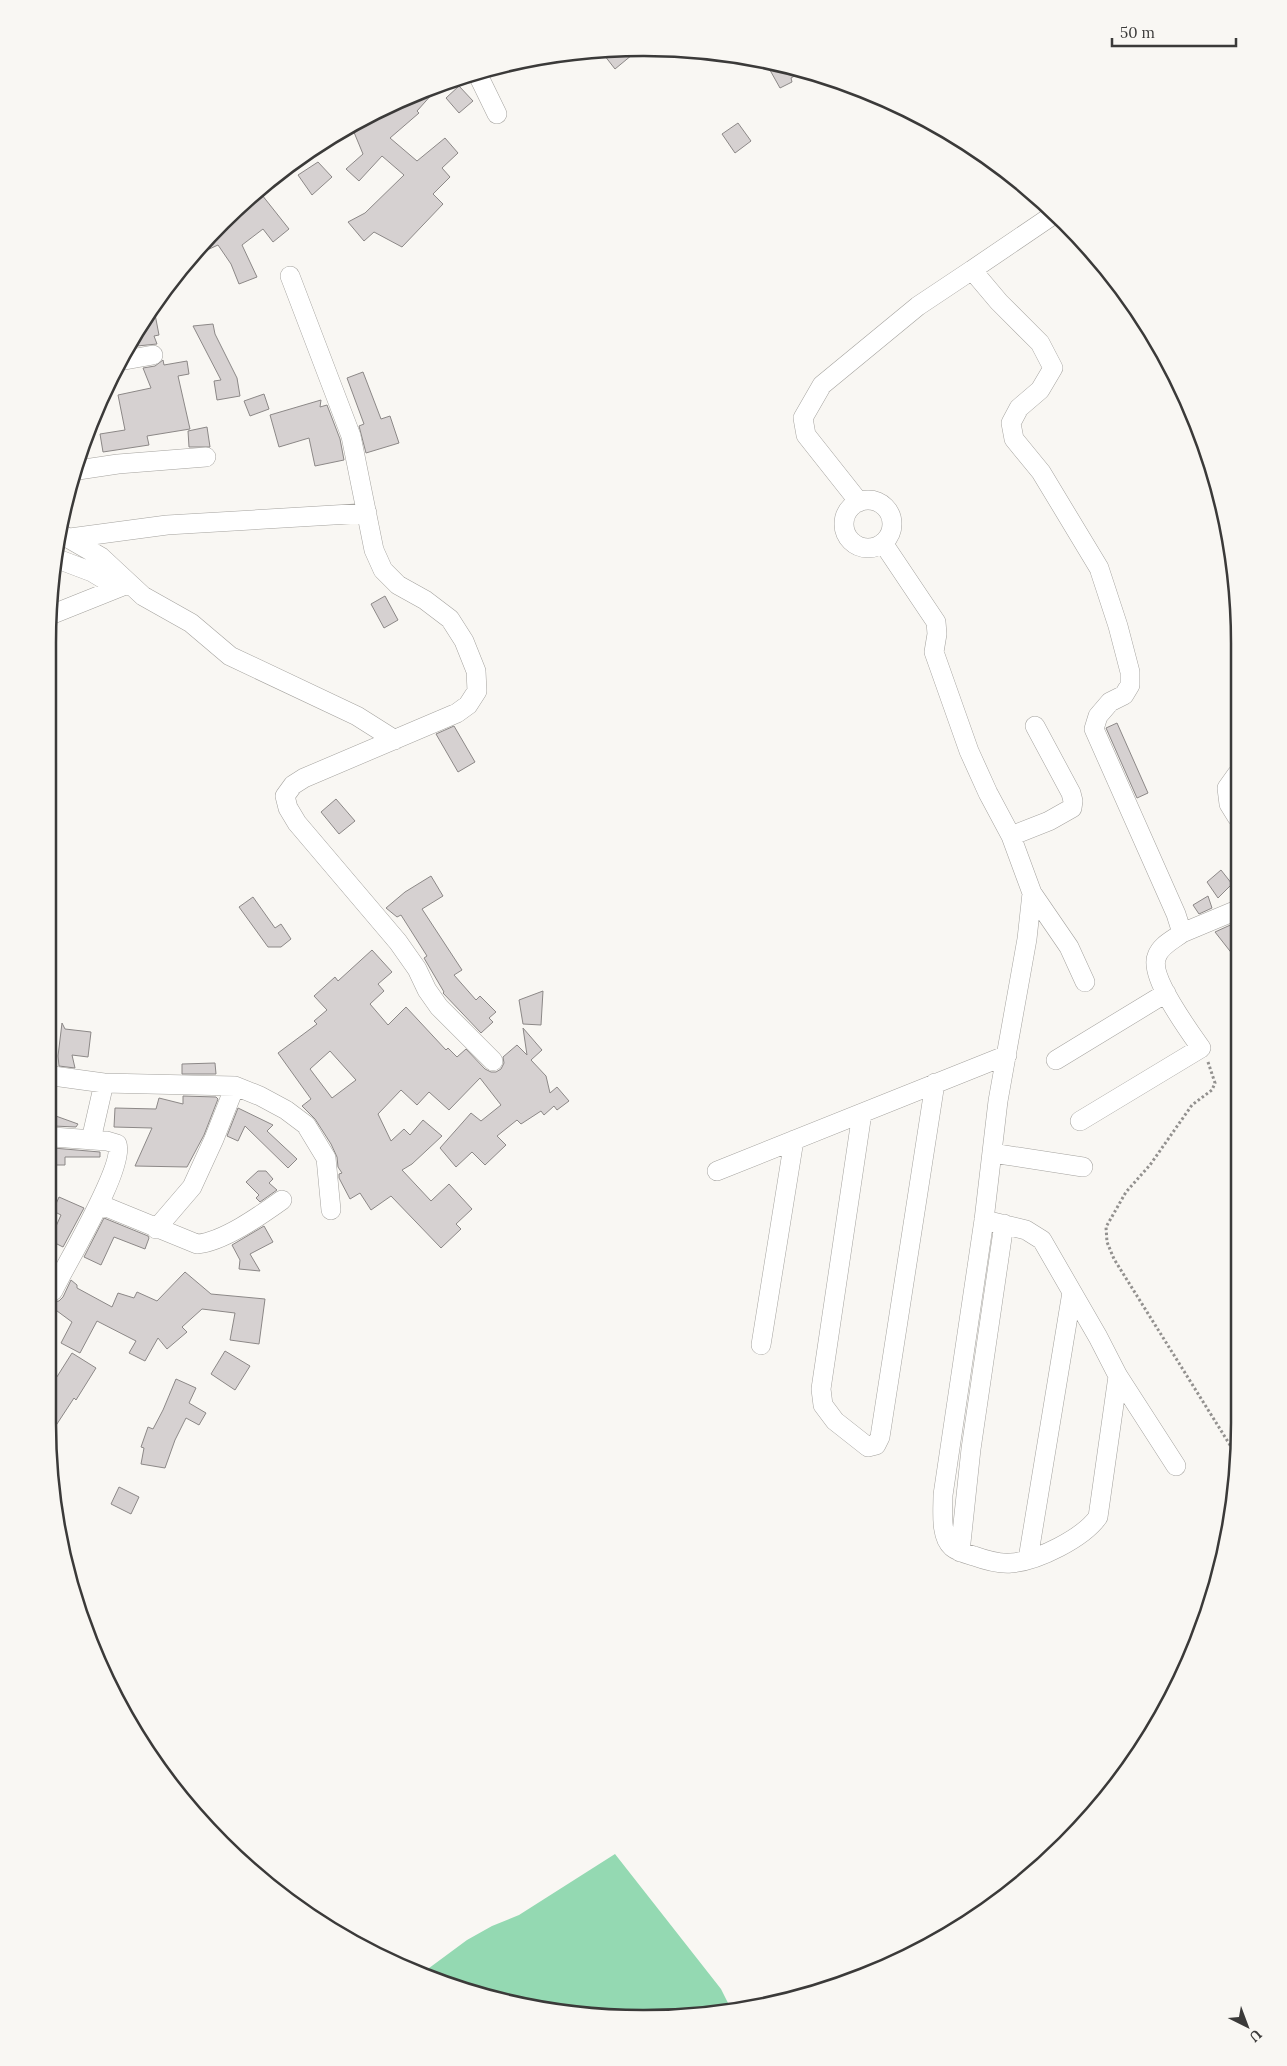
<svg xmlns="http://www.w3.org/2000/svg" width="1287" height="2066" font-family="Lora,serif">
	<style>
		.forest { fill: #94d9b2 }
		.building { fill: #d6d1d1; stroke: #8c8887; fill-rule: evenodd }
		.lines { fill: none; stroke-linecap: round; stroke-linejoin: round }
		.minor-casing { stroke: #a4a29e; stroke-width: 20 }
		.path { stroke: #93918f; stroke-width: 3; stroke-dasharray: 2.5 2.5; stroke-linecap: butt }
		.minor { stroke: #fff; stroke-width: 19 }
		.rim { fill: none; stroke: #3b3a39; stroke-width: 2.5 }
	</style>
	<rect width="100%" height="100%" fill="#f9f7f3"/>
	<path class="forest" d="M 615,1854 L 721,1989 L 732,2011 L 722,2013 C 695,2015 668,2019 641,2018 C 569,2016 489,2002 421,1974 L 467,1940 L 492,1926 L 519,1915 Z"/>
	<path class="building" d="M 638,50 L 615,69 L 601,51 L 612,51 Z
		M 766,63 L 797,68 L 805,70 L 791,78 L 792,82 L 780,88 Z
		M 442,83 L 417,111 L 419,113 L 390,138 L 417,161 L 445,138 L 458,153 L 442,168 L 450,177 L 433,194 L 443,204 L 402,247 L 374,232 L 364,241 L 348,222 L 365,213 L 404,175 L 382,156 L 359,181 L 346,169 L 363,154 L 351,125 Z
		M 459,86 L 473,101 L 459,113 L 446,98 Z
		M 738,123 L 751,141 L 735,153 L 722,134 Z
		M 318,162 L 332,177 L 312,195 L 298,175 Z
		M 262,195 L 289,229 L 273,242 L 263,229 L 242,245 L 257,277 L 239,284 L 231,264 L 218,245 L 194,256 L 226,221 Z
		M 154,309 L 159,335 L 154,336 L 157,344 L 137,346 L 136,340 Z
		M 213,324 L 215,334 L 237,378 L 240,396 L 217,400 L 214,381 L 221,380 L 193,326 Z
		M 163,360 L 164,365 L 187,361 L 189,374 L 178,376 L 190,429 L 147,436 L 149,445 L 103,452 L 100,434 L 125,430 L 118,395 L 151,388 L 143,368 L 155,366 Z
		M 363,372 L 381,419 L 390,416 L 399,443 L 366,453 L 359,426 L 364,424 L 347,378 Z
		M 264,394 L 269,409 L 250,416 L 244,401 Z
		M 321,400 L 320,407 L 327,405 L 340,439 L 344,460 L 315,466 L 309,438 L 279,447 L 270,415 Z
		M 207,427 L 210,447 L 189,447 L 188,431 Z
		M 385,596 L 398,620 L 384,628 L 371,604 Z
		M 1117,723 L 1148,793 L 1137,798 L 1106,728 Z
		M 454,726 L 475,762 L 458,772 L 436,734 Z
		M 336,799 L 355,821 L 339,834 L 321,812 Z
		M 1221,870 L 1232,884 L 1218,898 L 1207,882 Z
		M 431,876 L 443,896 L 422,909 L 462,970 L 454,975 L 476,1000 L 480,996 L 496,1012 L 489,1018 L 493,1022 L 481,1033 L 443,993 L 444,992 L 424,958 L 427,956 L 401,915 L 397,917 L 386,908 L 405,892 Z
		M 1208,896 L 1212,908 L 1199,914 L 1193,905 Z
		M 253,897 L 275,928 L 281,924 L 291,939 L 281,947 L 268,947 L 239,907 Z
		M 1237,922 L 1237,960 L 1215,932 Z
		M 372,950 L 392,972 L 378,984 L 384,991 L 370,1004 L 388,1025 L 406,1007 L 446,1050 L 448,1048 L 457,1057 L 466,1049 L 485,1069 L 491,1072 L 496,1072 L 501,1069 L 504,1063 L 503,1057 L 517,1045 L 527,1055 L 523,1028 L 542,1050 L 531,1060 L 546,1076 L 550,1093 L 557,1087 L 569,1101 L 557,1110 L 554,1106 L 544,1115 L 541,1111 L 521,1124 L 517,1120 L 497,1136 L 506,1145 L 485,1165 L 472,1152 L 456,1167 L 440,1148 L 471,1113 L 481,1121 L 501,1105 L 480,1078 L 449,1110 L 429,1092 L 417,1105 L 401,1090 L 378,1114 L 391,1141 L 404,1129 L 410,1135 L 423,1120 L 442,1136 L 412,1164 L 402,1170 L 431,1201 L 449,1184 L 472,1209 L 456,1224 L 461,1229 L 441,1248 L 391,1196 L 371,1210 L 360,1193 L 350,1199 L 339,1178 L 339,1174 L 342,1173 L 338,1167 L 337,1157 L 331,1144 L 315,1119 L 302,1106 L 311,1099 L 278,1053 L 317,1024 L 314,1021 L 327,1010 L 314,996 L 335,977 L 338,981 ZM 330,1051 L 356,1080 L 332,1098 L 310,1069 Z
		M 543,991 L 541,1025 L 523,1024 L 519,1000 Z
		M 62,1023 L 65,1029 L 91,1032 L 88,1057 L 72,1055 L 75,1068 L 59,1066 L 58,1056 Z
		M 215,1063 L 216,1074 L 182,1074 L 182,1064 Z
		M 183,1096 L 216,1097 L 218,1099 L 204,1135 L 187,1167 L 135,1166 L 152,1128 L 114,1127 L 115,1108 L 156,1109 L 159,1098 L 183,1104 Z
		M 238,1108 L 273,1125 L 267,1131 L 297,1159 L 288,1168 L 245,1126 L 238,1141 L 227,1136 Z
		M 53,1115 L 78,1124 L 76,1127 L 53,1126 Z
		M 53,1148 L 100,1152 L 100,1157 L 65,1157 L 65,1165 L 53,1165 Z
		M 258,1171 L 266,1171 L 273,1179 L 269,1183 L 277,1190 L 260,1202 L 256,1198 L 259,1195 L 246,1182 Z
		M 59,1197 L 84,1208 L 63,1247 L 53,1242 L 53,1233 L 61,1215 L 53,1211 Z
		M 104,1218 L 148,1236 L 149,1238 L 145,1249 L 114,1237 L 101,1265 L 84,1257 Z
		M 264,1226 L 273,1242 L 250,1254 L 260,1271 L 239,1269 L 240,1260 L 232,1245 Z
		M 185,1272 L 211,1294 L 265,1299 L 259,1344 L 230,1340 L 235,1313 L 202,1309 L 182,1327 L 187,1332 L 167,1349 L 158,1338 L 145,1361 L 129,1353 L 136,1341 L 97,1321 L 80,1353 L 61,1343 L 72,1322 L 53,1308 L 53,1302 L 59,1301 L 63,1297 L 71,1280 L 77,1285 L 77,1288 L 112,1307 L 118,1293 L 134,1298 L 137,1292 L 157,1301 Z
		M 225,1351 L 250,1366 L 235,1390 L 211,1374 Z
		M 72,1353 L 96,1368 L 76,1400 L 74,1398 L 53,1430 L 53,1383 Z
		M 176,1379 L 196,1388 L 189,1403 L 206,1413 L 199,1425 L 186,1418 L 175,1440 L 165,1468 L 141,1464 L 144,1448 L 141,1447 L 148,1427 L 153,1429 L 163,1410 Z
		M 119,1487 L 139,1497 L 131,1514 L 111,1504 Z"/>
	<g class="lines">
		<g class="minor-casing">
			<path id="minor" d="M 477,73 L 497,114
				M 1053,215 L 972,270 L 999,302 L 1040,343 L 1053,368 L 1040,390 L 1019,408 L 1011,423 L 1014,439 L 1041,472 L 1099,568 L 1118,626 L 1130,672 L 1130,685 L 1124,695 L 1110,702 L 1098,716 L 1094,729 L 1176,914 L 1182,933 C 1173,940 1161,945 1157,956 C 1148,975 1189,1031 1201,1048 L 1080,1121
				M 290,276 L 351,436 L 374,550 L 383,570 L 398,585 L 425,600 L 450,619 L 464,641 L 476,671 L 477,691 L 468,705 L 457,713 L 304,778 L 293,785 L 285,796 L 288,808 L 297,823 L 398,942 L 417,969 L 427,990 L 439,1007 L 493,1061
				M 125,360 L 153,355
				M 78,470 L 118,464 L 206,457
				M844 524a24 24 0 1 1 48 0a24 24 0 1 1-48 0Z
				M 859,502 L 806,435 L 803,418 L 822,385 L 918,306 L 972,270
				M 61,534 L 101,557 L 143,596 L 191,623 L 230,656 L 357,716 L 395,740
				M 70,538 L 167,525 L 367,513
				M 883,543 L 936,622 L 937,634 L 934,652 L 969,751 L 988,793 L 1011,836 L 1032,893 L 1027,939 L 998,1101 L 984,1220 L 943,1495 C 943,1511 940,1536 952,1547 C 958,1552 967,1554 974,1556 C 985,1560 999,1564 1011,1563 C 1038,1561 1083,1538 1098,1517 L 1118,1376
				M 55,558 L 92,572 L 117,587
				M 53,614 L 128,584
				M 1237,817 L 1229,804 L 1227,788 L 1237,774
				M 1011,836 L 1049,821 L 1072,808 L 1073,801 L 1071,793 L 1035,726
				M 1032,893 L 1069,947 L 1085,982
				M 1182,933 L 1237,910
				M 1056,1060 L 1166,993
				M 53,1076 L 104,1083 L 235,1086 L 260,1096 L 286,1110 L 306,1125 L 326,1158 L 331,1210
				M 862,1113 L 821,1389 L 823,1405 L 835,1421 L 868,1447 L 876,1445 L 880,1437 L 935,1083
				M 53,1137 L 107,1141 L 117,1144 C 126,1166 65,1265 53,1291
				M 91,1140 L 104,1083
				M 992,1153 L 1083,1167
				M 717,1171 L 1007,1055
				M 99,1204 L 197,1244 C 223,1242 261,1215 282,1200
				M 993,1222 L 1026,1230 L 1042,1240 L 1098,1337 L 1118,1376 L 1176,1466
				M 156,1229 L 192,1187 L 214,1139 L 235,1086
				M 761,1345 L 794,1140
				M 960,1552 L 971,1449 L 1004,1224
				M 1028,1559 L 1072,1292"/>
		</g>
		<path class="path" d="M 1208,1062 L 1215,1083 L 1212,1090 L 1192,1105 L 1150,1165 L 1126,1192 L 1106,1227 L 1107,1242 L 1114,1259 L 1235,1453"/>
		<use href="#minor" class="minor"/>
	</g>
	<path d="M0 0H1287V2066H0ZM643 56H644A587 587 0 0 1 1231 643V1423A587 587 0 0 1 644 2010H643A587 587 0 0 1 56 1423V643A587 587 0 0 1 643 56Z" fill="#f9f7f3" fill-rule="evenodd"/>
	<path class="rim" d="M643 56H644A587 587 0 0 1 1231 643V1423A587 587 0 0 1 644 2010H643A587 587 0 0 1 56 1423V643A587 587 0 0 1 643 56Z"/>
	<g transform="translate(1247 2026) rotate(138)" stroke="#f9f7f3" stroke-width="4" paint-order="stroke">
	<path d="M0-4L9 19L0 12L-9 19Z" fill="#3b3a39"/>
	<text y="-8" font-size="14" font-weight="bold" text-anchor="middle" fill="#3b3a39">U</text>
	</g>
	<path d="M1112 38v8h124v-8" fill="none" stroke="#3b3a39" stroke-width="2.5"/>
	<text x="1120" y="38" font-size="15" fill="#3b3a39" stroke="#f9f7f3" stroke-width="4" paint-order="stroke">50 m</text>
</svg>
